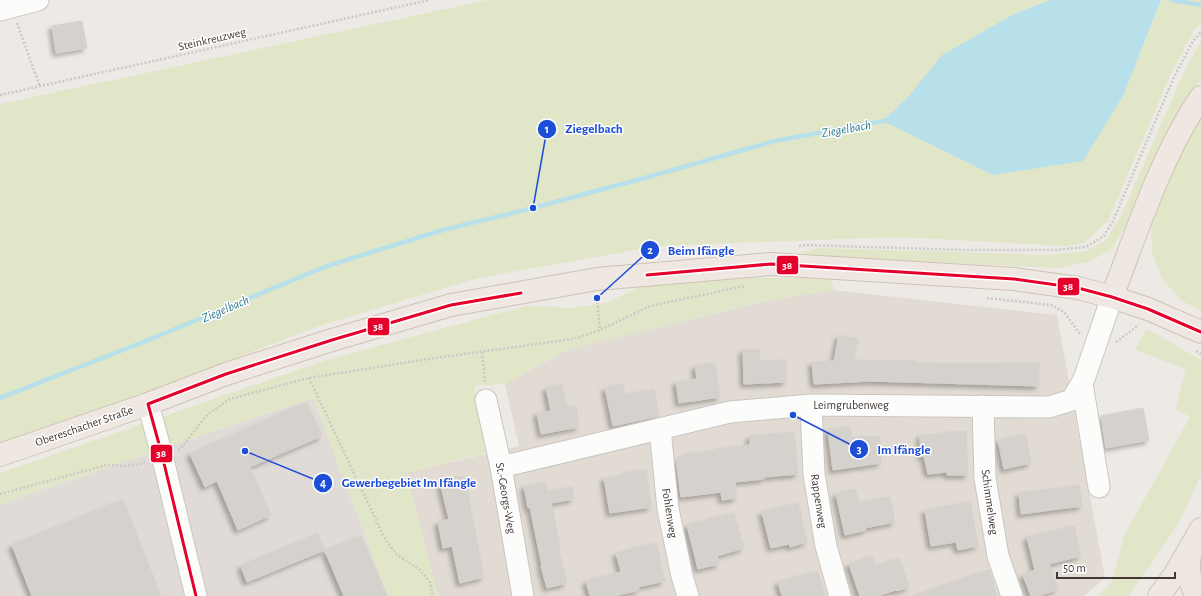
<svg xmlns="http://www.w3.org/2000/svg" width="1201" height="596" font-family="'Alegreya Sans',sans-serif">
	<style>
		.residential { fill: #e1dbd3 }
		.industrial { fill: #e0dbd7 }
		.green { fill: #e0e6c7 }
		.water { fill: #b8e0ea }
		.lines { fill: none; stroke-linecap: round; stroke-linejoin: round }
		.stream { stroke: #b8e0ea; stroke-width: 4.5 }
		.building { fill: #d5d1cd; stroke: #d5d1cc; filter: url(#shadow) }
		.minor-casing { stroke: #c9c6c2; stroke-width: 23 }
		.major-casing { stroke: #cfc2b4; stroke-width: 24 }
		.path { stroke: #cbc9c6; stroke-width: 2.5; stroke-dasharray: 2 2; stroke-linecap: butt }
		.minor { stroke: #fcfcfb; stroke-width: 21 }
		.major { stroke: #efe8e2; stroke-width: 22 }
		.bus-1-casing { stroke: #fff; stroke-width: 6 }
		.bus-1 { stroke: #e4002b; stroke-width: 3 }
		.labels { text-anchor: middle; stroke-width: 3; stroke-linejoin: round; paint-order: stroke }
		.street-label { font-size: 12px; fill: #423934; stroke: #fff }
		.water-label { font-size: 13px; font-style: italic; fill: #2f7a90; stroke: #fff }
		.leader { fill: none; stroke: #1d4ed8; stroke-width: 1.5 }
		.callout-dot { fill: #1d4ed8; stroke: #fff; stroke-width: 1.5 }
		.mark-label { font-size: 12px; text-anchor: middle; font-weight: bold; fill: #fff }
		.callout-label { font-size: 13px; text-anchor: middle; font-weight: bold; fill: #1d4ed8; stroke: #fff; stroke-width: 3; stroke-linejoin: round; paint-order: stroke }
		.line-badge { stroke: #fff; stroke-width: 1.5 }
		.badge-label { font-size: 11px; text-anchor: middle; font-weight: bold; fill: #fff }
	</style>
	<defs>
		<filter id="shadow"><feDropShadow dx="-3.5" dy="3.5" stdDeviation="2" flood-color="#0004"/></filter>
	</defs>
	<rect width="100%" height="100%" fill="#edeae6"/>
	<path class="residential" d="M 833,290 L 1057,315 L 1105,578 L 1084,596 L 438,596 L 406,473 L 519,446 L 505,384 L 569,349 L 770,300 Z"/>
	<path class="industrial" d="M 313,398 L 388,596 L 0,596 L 0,504 Z"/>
	<path class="green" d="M 488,0 L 1050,0 L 1014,14 L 908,97 L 884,121 L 1124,94 L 1161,0 L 1201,0 L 1201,24 L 1194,30 L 1169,78 L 1108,221 L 1084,243 L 1067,246 L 898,237 L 658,246 L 478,278 L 316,327 L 65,424 L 0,445 L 0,104 Z
		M 1201,41 L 1201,79 L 1174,123 L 1129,223 L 1111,249 L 1091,261 L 1059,268 L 804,256 L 802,252 L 819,248 L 1047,255 L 1086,251 L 1106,240 L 1121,216 L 1183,74 Z
		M 1201,114 L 1201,311 L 1182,301 L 1162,279 L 1152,252 L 1151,228 L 1162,194 L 1180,153 Z
		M 731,278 L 832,278 L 833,290 L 770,300 L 569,349 L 505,384 L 474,386 L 486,453 L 406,473 L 438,596 L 388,596 L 313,398 L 0,504 L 0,473 L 323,361 L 526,306 L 573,308 L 607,303 L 645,284 Z
		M 1147,329 L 1201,360 L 1201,475 L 1178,524 L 1129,596 L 1098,596 L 1112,582 L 1125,534 L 1190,417 L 1176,409 L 1186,369 L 1135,350 Z"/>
	<path class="water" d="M 1050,0 L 1161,0 L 1124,94 L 1083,161 L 993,175 L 883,121 L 908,97 L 942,55 L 1014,14 Z"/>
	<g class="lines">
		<path class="stream" d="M 1172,0 L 1201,5
			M 0,398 L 146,341 L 327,266 L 443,230 L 533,208 L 648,177 L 775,141 L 883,121 L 887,120"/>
	</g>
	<path class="building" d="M 82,21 L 87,48 L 56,53 L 52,26 Z
		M 839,335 L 858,339 L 854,360 L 917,361 L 917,363 L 999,364 L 999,363 L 1039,363 L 1039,386 L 870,381 L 814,384 L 812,362 L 834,361 Z
		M 759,349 L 760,361 L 786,360 L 786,382 L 744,384 L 743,350 Z
		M 715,363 L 720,397 L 679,403 L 676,382 L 697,379 L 695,366 Z
		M 562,384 L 567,408 L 576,406 L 579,427 L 541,434 L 537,413 L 551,411 L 546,388 Z
		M 623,384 L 625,395 L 654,389 L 659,416 L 613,426 L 605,388 Z
		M 307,403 L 322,436 L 250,467 L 271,515 L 238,530 L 217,481 L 205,487 L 190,454 Z
		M 1143,408 L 1149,440 L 1106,448 L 1101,416 Z
		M 850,426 L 852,437 L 880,436 L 881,463 L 833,470 L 828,430 Z
		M 966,431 L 968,475 L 947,475 L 947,472 L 928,474 L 924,456 L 921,457 L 920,435 L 945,434 L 945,432 Z
		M 794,432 L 798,474 L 764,477 L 764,479 L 735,482 L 737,498 L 722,500 L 721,492 L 681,497 L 676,459 L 687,457 L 687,454 L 716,450 L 716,449 L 750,445 L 750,436 Z
		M 1026,434 L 1031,463 L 1004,469 L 998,440 Z
		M 646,470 L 651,507 L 610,513 L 604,478 L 627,474 L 627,472 Z
		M 464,476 L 470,501 L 469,501 L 484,577 L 460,583 L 452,546 L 443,548 L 438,522 L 449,519 L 440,482 Z
		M 545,482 L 547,492 L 572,487 L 574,499 L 551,503 L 560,546 L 558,547 L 567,583 L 547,588 L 541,566 L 542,566 L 530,507 L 528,508 L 524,486 Z
		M 1079,485 L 1082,506 L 1021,514 L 1019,493 Z
		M 856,489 L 859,503 L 890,497 L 895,522 L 865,528 L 866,530 L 845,535 L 836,494 Z
		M 123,500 L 161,596 L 32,596 L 12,545 Z
		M 970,502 L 978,546 L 958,550 L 956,542 L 931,546 L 925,510 Z
		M 798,503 L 807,542 L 790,547 L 789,544 L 771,548 L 762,512 Z
		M 734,513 L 744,548 L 717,556 L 719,564 L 698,569 L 687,525 Z
		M 1074,526 L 1081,556 L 1049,564 L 1058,589 L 1040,596 L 1031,596 L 1023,575 L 1035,570 L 1027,537 Z
		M 318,534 L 325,550 L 247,582 L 241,566 Z
		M 361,536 L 387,596 L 344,596 L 325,551 Z
		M 656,543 L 665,581 L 638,587 L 639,590 L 615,596 L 590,596 L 586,581 L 621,572 L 616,553 Z
		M 873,556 L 876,566 L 900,558 L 909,587 L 897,591 L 896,590 L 877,596 L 860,596 L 849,564 Z
		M 989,570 L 997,596 L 920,596 L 919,594 Z
		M 818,571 L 825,596 L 782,596 L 778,582 Z"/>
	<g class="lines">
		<g class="minor-casing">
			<path id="minor" d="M 0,10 L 38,0
				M 1082,383 L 1099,487
				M 486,400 L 501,467 L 523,596
				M 148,404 L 162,455 L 196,596
				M 811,405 L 814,474 L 826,546 L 840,596
				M 983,406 L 985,478 L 998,556 L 1012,596
				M 660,429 L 668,509 L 682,576 L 688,596
				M 501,467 L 730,412 L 811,405 L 1049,407 L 1072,400 L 1084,379 L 1112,297"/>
		</g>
		<g class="major-casing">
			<path id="major" d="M 1112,297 C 1137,231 1161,156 1201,97
				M 0,455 L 148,404 L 226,374 L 332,340 L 451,305 L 597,279 L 771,264 L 1014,279 L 1078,288 L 1112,297 L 1148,309 L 1201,332
				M 1191,550 C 1187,566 1189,581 1196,596
				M 1159,596 L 1175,574 L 1201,529"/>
		</g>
		<path class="path" d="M 17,23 L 40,87
			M 0,95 L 429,0
			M 799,246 L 804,245 L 963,250 L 1056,250 L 1086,247 L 1104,236 L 1113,221 L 1174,77 L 1193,41 L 1201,32
			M 597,298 L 600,330
			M 987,298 L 1051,305 L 1064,312 L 1080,334
			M 1116,342 L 1139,325
			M 1196,351 L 1201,354
			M 482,352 L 485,382
			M 309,378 L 384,537 L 397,555 L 420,570 L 430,582 L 433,596
			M 178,450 L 180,449 L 208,414 L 230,399 L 309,378 L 428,359 L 573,339 L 600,330 L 650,306 L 745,286
			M 0,494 L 107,465 L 127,466 L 140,464 L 145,462"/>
		<use href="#minor" class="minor"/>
		<use href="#major" class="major"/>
		<g class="bus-1-casing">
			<path id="bus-1" d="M 647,275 L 771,264 L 1014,279 L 1078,288 L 1112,297 L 1148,309 L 1201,332
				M 196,596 L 162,455 L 148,404 L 226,374 L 332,340 L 451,305 L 521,293"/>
		</g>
		<use href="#bus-1" class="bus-1"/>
	</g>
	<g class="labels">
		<g class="street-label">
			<text transform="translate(212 39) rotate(-13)" y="4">Steinkreuzweg</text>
			<text x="851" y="409">Leimgrubenweg</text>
			<text transform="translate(84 426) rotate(-19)" y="4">Obereschacher Straße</text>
			<text transform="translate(506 498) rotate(80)" y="4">St.-Georgs-Weg</text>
			<text transform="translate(819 501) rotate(81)" y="4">Rappenweg</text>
			<text transform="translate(990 502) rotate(82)" y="4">Schimmelweg</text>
			<text transform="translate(670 513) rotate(81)" y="4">Fohlenweg</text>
		</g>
		<g class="water-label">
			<text transform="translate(846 128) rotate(-10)" y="5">Ziegelbach</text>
			<text transform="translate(225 308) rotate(-23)" y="5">Ziegelbach</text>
		</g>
	</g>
	<path class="leader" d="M533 208L547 129M597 298L650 250M793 415L859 449M245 451L323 483"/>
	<g class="callout-dot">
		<circle cx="533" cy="208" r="4"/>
		<circle cx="597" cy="298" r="4"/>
		<circle cx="793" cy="415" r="4"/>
		<circle cx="245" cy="451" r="4"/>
		<circle cx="547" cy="129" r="10"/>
		<circle cx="650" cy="250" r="10"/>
		<circle cx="859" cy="449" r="10"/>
		<circle cx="323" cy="483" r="10"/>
	</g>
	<g class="mark-label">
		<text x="547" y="133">1</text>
		<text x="650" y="254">2</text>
		<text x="859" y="453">3</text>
		<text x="323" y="487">4</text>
	</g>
	<g class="callout-label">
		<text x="594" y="133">Ziegelbach</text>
		<text x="701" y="255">Beim Ifängle</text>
		<text x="904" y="454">Im Ifängle</text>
		<text x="409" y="487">Gewerbegebiet Im Ifängle</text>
	</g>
	<g class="line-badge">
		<rect x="776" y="255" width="23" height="20" rx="4" fill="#e4002b"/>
		<rect x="1057" y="277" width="23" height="19" rx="4" fill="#e4002b"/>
		<rect x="367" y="317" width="23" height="19" rx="4" fill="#e4002b"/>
		<rect x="150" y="444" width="23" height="19" rx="4" fill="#e4002b"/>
	</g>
	<g class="badge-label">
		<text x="787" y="269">38</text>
		<text x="1068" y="290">38</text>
		<text x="378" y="330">38</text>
		<text x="161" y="457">38</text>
	</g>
	<path d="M1057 572v6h118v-6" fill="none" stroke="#423934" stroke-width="2"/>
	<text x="1063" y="572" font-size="12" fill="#423934" stroke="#ffffff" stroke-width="3" paint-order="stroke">50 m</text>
</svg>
